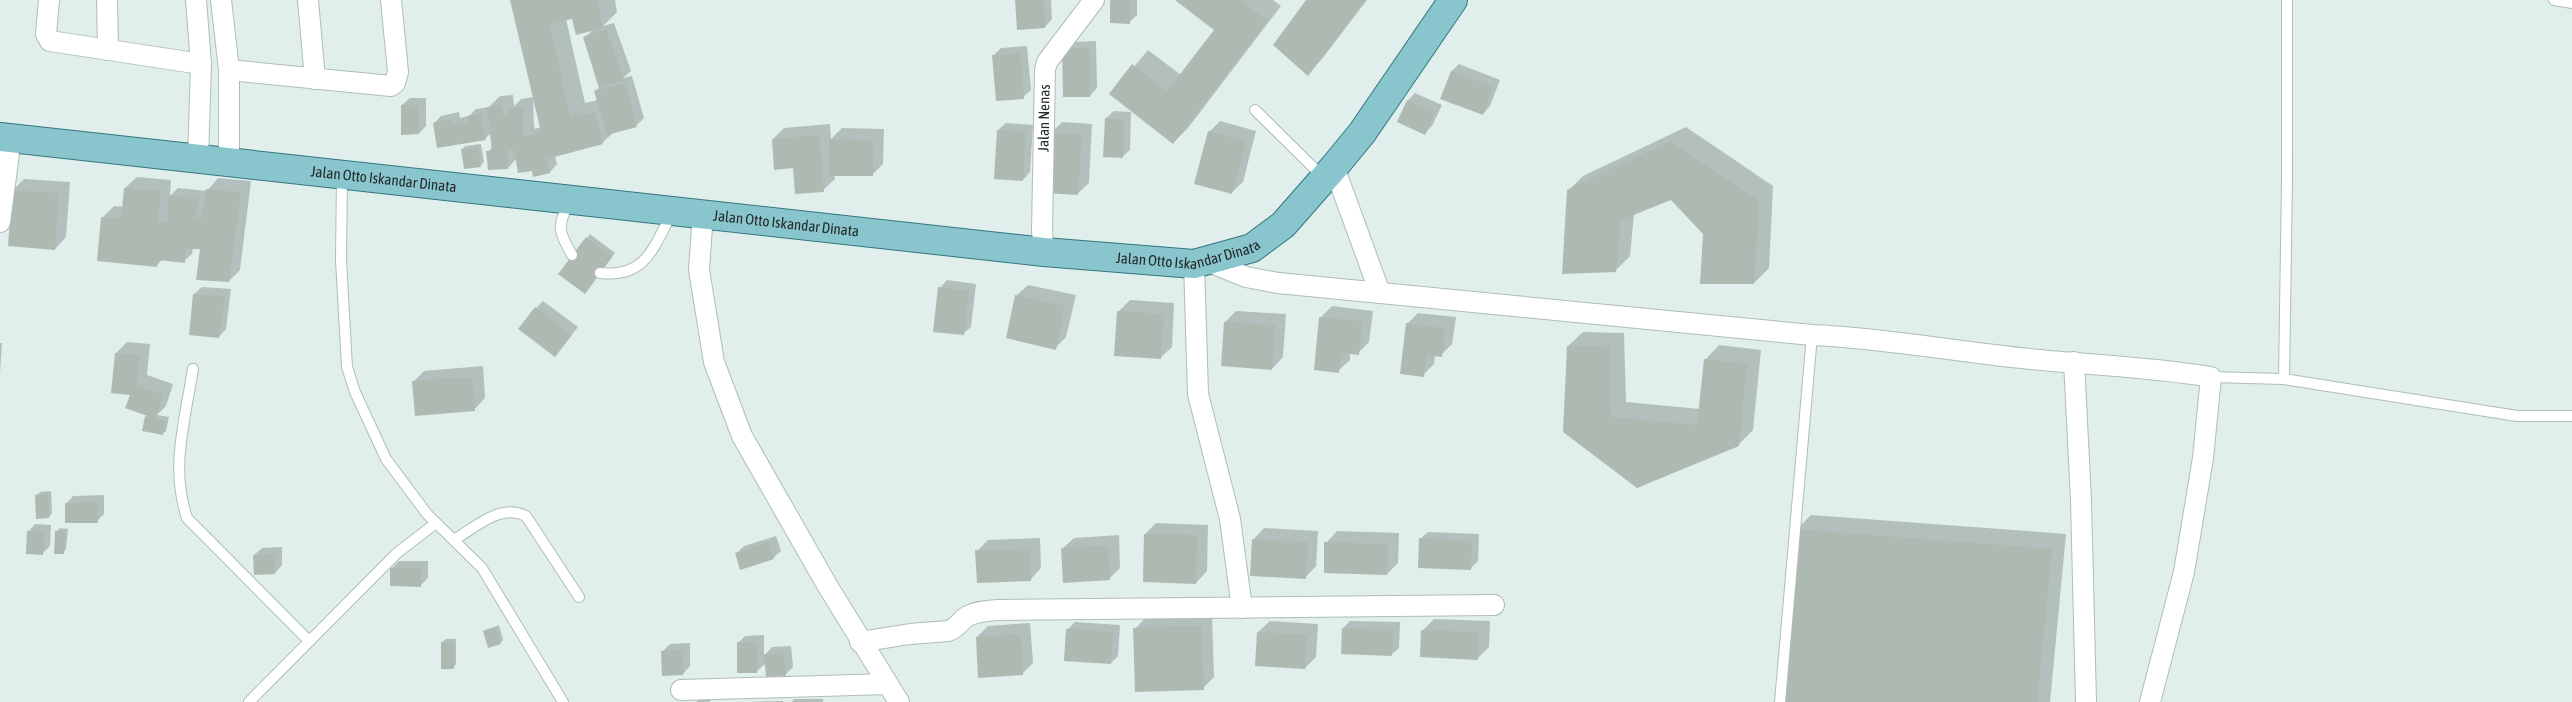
<svg xmlns="http://www.w3.org/2000/svg" width="2572" height="702" font-family="'Asap Condensed',sans-serif">
	<style>
		.shadow { fill: #0003; fill-rule: evenodd }
		.building { fill: #aeb9b2 }
		.lines { fill: none; stroke-linecap: round; stroke-linejoin: round }
		.service-casing { stroke: #afbdba; stroke-width: 12 }
		.minor-casing { stroke: #afbdba; stroke-width: 22 }
		.primary-casing { stroke: #33767e; stroke-width: 30 }
		.service { stroke: #fff; stroke-width: 10 }
		.minor { stroke: #fff; stroke-width: 20 }
		.primary { stroke: #89c5cd; stroke-width: 28 }
		.labels { text-anchor: middle; stroke-width: 5; stroke-linejoin: round; paint-order: stroke }
		.street-label { font-size: 15px; fill: #242a29; stroke: #fff }
	</style>
	<rect width="100%" height="100%" fill="#e0efec"/>
	<path class="shadow" d="M 511,0 L 615,0 L 617,12 L 603,26 L 614,23 L 631,71 L 623,78 L 632,76 L 644,118 L 637,125 L 614,132 L 602,143 L 555,156 L 557,164 L 550,172 L 534,176 L 532,169 L 517,158 L 508,168 L 488,152 L 493,146 L 492,132 L 485,139 L 434,123 L 441,116 L 459,112 L 460,118 L 469,116 L 476,109 L 489,107 L 500,96 L 513,95 L 514,106 L 521,99 L 534,97 ZM 573,18 L 593,30 L 585,37 L 600,87 L 595,91 L 598,100 L 585,103 L 566,19 ZM 533,100 L 541,127 L 535,129 L 534,125 Z
		M 1016,0 L 1051,0 L 1052,19 L 1045,27 Z
		M 1112,0 L 1137,0 L 1137,15 L 1129,23 Z
		M 1177,0 L 1273,0 L 1281,6 L 1188,128 L 1173,143 L 1111,94 L 1148,50 L 1181,75 L 1216,30 Z
		M 1308,0 L 1367,0 L 1322,59 L 1308,74 Z
		M 1096,41 L 1097,88 L 1090,96 L 1064,49 L 1071,42 Z
		M 1027,46 L 1031,90 L 1023,97 L 993,56 L 1001,48 Z
		M 1459,64 L 1500,80 L 1490,106 L 1483,114 L 1442,98 L 1452,71 Z
		M 1415,93 L 1442,105 L 1432,126 L 1425,133 L 1408,100 Z
		M 410,98 L 426,98 L 426,126 L 419,133 L 402,105 Z
		M 1114,111 L 1131,112 L 1130,150 L 1122,157 L 1106,118 Z
		M 1220,121 L 1256,131 L 1243,182 L 1231,193 L 1209,132 Z
		M 1062,122 L 1092,124 L 1089,183 L 1077,194 L 1050,134 Z
		M 1006,123 L 1033,125 L 1030,172 L 1023,180 L 998,130 Z
		M 830,124 L 831,139 L 842,128 L 884,129 L 883,164 L 872,175 L 834,174 L 835,179 L 823,190 L 794,167 L 773,139 L 784,128 Z
		M 1686,127 L 1773,186 L 1769,268 L 1754,283 L 1671,199 L 1634,214 L 1630,256 L 1615,271 L 1568,191 L 1583,176 Z
		M 481,144 L 484,162 L 480,166 L 462,150 L 465,146 Z
		M 137,177 L 171,180 L 170,196 L 178,188 L 207,191 L 218,178 L 251,181 L 240,270 L 229,281 L 200,248 L 193,248 L 192,254 L 184,261 L 163,259 L 157,265 L 103,217 L 114,206 L 124,207 L 125,188 Z
		M 24,179 L 70,182 L 66,237 L 55,249 L 13,190 Z
		M 590,234 L 615,253 L 588,289 L 587,238 Z
		M 947,280 L 976,284 L 971,327 L 963,334 L 940,288 Z
		M 1028,285 L 1076,295 L 1066,337 L 1055,348 L 1016,296 Z
		M 202,287 L 231,289 L 226,329 L 219,337 L 194,294 Z
		M 1130,300 L 1174,303 L 1172,347 L 1160,358 L 1118,312 Z
		M 543,301 L 578,327 L 555,356 L 536,308 Z
		M 1332,306 L 1373,311 L 1369,342 L 1358,353 L 1350,352 L 1350,360 L 1338,371 L 1320,318 Z
		M 1236,311 L 1286,314 L 1283,357 L 1272,369 L 1225,322 Z
		M 1418,313 L 1456,317 L 1452,344 L 1441,355 L 1435,355 L 1434,364 L 1423,375 L 1407,324 Z
		M 1583,332 L 1624,333 L 1626,402 L 1700,409 L 1705,360 L 1719,345 L 1761,350 L 1753,430 L 1738,445 L 1637,487 L 1568,346 Z
		M 127,342 L 150,344 L 147,375 L 173,384 L 166,406 L 157,415 L 169,417 L 166,431 L 162,434 L 146,417 L 148,415 L 132,394 L 116,353 Z
		M 0,343 L 2,343 L 0,374 Z
		M 483,366 L 485,398 L 474,410 L 413,382 L 424,371 Z
		M 51,491 L 52,513 L 49,517 L 37,495 L 40,492 Z
		M 104,495 L 104,514 L 97,521 L 66,504 L 73,496 Z
		M 1811,515 L 2066,534 L 2050,702 L 1780,702 L 1796,530 Z
		M 1156,523 L 1208,525 L 1207,571 L 1196,583 L 1145,534 Z
		M 35,524 L 51,525 L 50,546 L 43,553 L 28,532 Z
		M 60,528 L 68,529 L 66,549 L 63,553 L 57,531 Z
		M 1264,528 L 1318,531 L 1316,566 L 1305,578 L 1253,540 Z
		M 1337,531 L 1399,533 L 1398,563 L 1387,574 L 1326,543 Z
		M 1428,532 L 1479,534 L 1478,561 L 1470,569 L 1420,539 Z
		M 1119,535 L 1120,568 L 1109,579 L 1062,549 L 1074,538 Z
		M 776,536 L 781,551 L 773,558 L 737,553 L 744,546 Z
		M 1040,538 L 1041,568 L 1030,580 L 977,551 L 988,540 Z
		M 282,547 L 282,565 L 275,573 L 254,555 L 262,548 Z
		M 399,561 L 428,561 L 428,578 L 421,585 L 391,569 Z
		M 1212,615 L 1214,677 L 1203,688 L 1135,629 L 1146,617 Z
		M 1434,619 L 1490,621 L 1489,647 L 1477,659 L 1423,630 Z
		M 1270,621 L 1318,624 L 1316,657 L 1305,668 L 1258,632 Z
		M 1350,621 L 1400,622 L 1399,648 L 1391,655 L 1343,628 Z
		M 1075,622 L 1120,625 L 1118,656 L 1111,663 L 1067,630 Z
		M 1030,623 L 1033,663 L 1022,674 L 977,637 L 988,626 Z
		M 499,625 L 503,640 L 500,643 L 484,631 Z
		M 764,635 L 764,656 L 772,647 L 791,646 L 793,667 L 786,674 L 766,663 L 756,672 L 738,643 L 745,636 Z
		M 446,639 L 456,639 L 456,664 L 453,668 L 442,642 Z
		M 690,643 L 690,666 L 683,674 L 663,651 L 670,644 Z
		M 710,698 L 710,702 L 696,702 L 700,699 Z
		M 794,699 L 823,699 L 823,702 L 792,702 Z
		M 783,701 L 783,702 L 748,702 Z"/>
	<path class="building" d="M 510,0 L 597,0 L 603,28 L 576,35 L 572,19 L 550,24 L 570,117 L 595,112 L 603,144 L 547,159 L 550,173 L 533,177 L 532,171 L 518,173 L 514,149 L 507,150 L 508,169 L 488,170 L 486,151 L 492,151 L 487,107 L 502,105 L 503,116 L 510,115 L 509,109 L 523,107 L 523,137 L 541,132 Z
		M 1015,0 L 1044,0 L 1045,28 L 1017,30 Z
		M 1110,0 L 1131,0 L 1130,24 L 1110,23 Z
		M 1175,0 L 1240,0 L 1267,21 L 1173,144 L 1109,94 L 1132,64 L 1167,91 L 1214,30 Z
		M 1306,0 L 1365,0 L 1308,76 L 1273,45 Z
		M 606,29 L 624,80 L 599,88 L 583,37 Z
		M 1089,48 L 1090,97 L 1063,97 L 1062,49 Z
		M 1020,53 L 1024,99 L 996,101 L 992,55 Z
		M 1451,71 L 1493,87 L 1483,115 L 1440,99 Z
		M 625,83 L 637,127 L 607,135 L 594,91 Z
		M 1407,100 L 1435,112 L 1425,135 L 1397,122 Z
		M 401,105 L 419,105 L 419,134 L 401,135 Z
		M 481,114 L 486,140 L 437,148 L 433,123 L 452,119 L 453,125 L 468,122 L 467,116 Z
		M 1105,118 L 1124,119 L 1123,158 L 1103,157 Z
		M 997,130 L 1026,132 L 1023,181 L 994,179 Z
		M 1208,131 L 1246,142 L 1232,194 L 1194,184 Z
		M 1049,133 L 1082,135 L 1078,195 L 1045,193 Z
		M 819,135 L 824,192 L 795,194 L 793,168 L 774,170 L 772,139 Z
		M 829,139 L 873,140 L 873,176 L 829,176 Z
		M 1670,141 L 1759,201 L 1754,284 L 1700,284 L 1703,234 L 1671,200 L 1621,220 L 1616,272 L 1562,274 L 1567,190 Z
		M 478,147 L 481,167 L 464,169 L 461,149 Z
		M 124,188 L 161,191 L 158,222 L 161,222 L 167,223 L 169,195 L 198,198 L 196,218 L 202,218 L 206,189 L 241,192 L 229,282 L 196,280 L 200,249 L 186,249 L 185,263 L 158,260 L 157,267 L 97,261 L 101,217 L 121,219 Z
		M 12,190 L 59,193 L 55,250 L 8,246 Z
		M 586,237 L 612,257 L 585,294 L 558,274 Z
		M 938,287 L 969,291 L 964,335 L 933,332 Z
		M 193,294 L 225,296 L 219,338 L 189,335 Z
		M 1015,295 L 1065,306 L 1056,350 L 1006,338 Z
		M 535,307 L 572,335 L 555,357 L 518,329 Z
		M 1117,311 L 1164,314 L 1161,359 L 1114,356 Z
		M 1319,317 L 1362,321 L 1359,355 L 1341,353 L 1339,373 L 1314,370 Z
		M 1224,322 L 1275,325 L 1272,370 L 1221,366 Z
		M 1406,323 L 1445,328 L 1442,357 L 1426,355 L 1424,377 L 1400,374 Z
		M 1567,346 L 1610,347 L 1611,417 L 1697,425 L 1704,359 L 1747,364 L 1739,446 L 1637,488 L 1563,432 Z
		M 115,353 L 140,355 L 136,386 L 163,395 L 155,418 L 166,421 L 163,435 L 142,431 L 145,416 L 153,418 L 125,408 L 130,395 L 111,393 Z
		M 472,377 L 475,411 L 415,416 L 412,381 Z
		M 48,494 L 49,518 L 36,519 L 35,495 Z
		M 97,502 L 98,523 L 65,523 L 65,503 Z
		M 1795,529 L 2052,549 L 2037,702 L 1779,702 Z
		M 27,531 L 44,532 L 43,555 L 26,554 Z
		M 55,531 L 65,531 L 64,554 L 54,554 Z
		M 1144,534 L 1197,535 L 1196,584 L 1143,582 Z
		M 1419,538 L 1472,541 L 1471,570 L 1418,568 Z
		M 1252,539 L 1308,542 L 1306,579 L 1250,576 Z
		M 768,542 L 774,559 L 740,570 L 735,553 Z
		M 1324,542 L 1388,544 L 1387,575 L 1324,573 Z
		M 1108,546 L 1110,580 L 1063,583 L 1061,548 Z
		M 1030,549 L 1031,581 L 977,583 L 975,550 Z
		M 275,554 L 275,574 L 254,575 L 253,555 Z
		M 390,568 L 421,568 L 421,587 L 390,586 Z
		M 1201,626 L 1204,690 L 1135,692 L 1133,628 Z
		M 495,627 L 501,644 L 488,648 L 483,631 Z
		M 1342,628 L 1393,629 L 1392,656 L 1341,654 Z
		M 1066,629 L 1113,632 L 1111,664 L 1064,661 Z
		M 1421,630 L 1479,632 L 1478,660 L 1420,657 Z
		M 1257,632 L 1307,635 L 1305,669 L 1255,666 Z
		M 1020,634 L 1023,675 L 978,678 L 976,637 Z
		M 441,642 L 453,642 L 454,669 L 441,669 Z
		M 737,642 L 757,642 L 757,673 L 737,673 Z
		M 683,650 L 683,675 L 662,676 L 661,651 Z
		M 784,653 L 786,676 L 766,677 L 764,654 Z"/>
	<g class="lines">
		<g class="service-casing">
			<path id="service" d="M 2554,0 L 2572,3
				M 1255,110 L 1324,178
				M 342,175 L 341,260 L 347,367 L 355,392 L 386,459 L 427,514 L 482,568 L 563,702
				M 570,202 C 556,225 559,233 572,255
				M 600,273 C 646,278 653,248 672,213
				M 193,369 C 185,421 170,467 187,518 L 308,640
				M 2211,377 L 2284,379 L 2517,416 L 2572,416
				M 2284,379 L 2287,180 L 2287,0
				M 454,540 C 476,527 500,503 526,516 L 579,597
				M 249,702 L 397,553 L 436,523
				M 1780,702 L 1812,335"/>
		</g>
		<g class="minor-casing">
			<g id="minor">
				<path d="M 49,0 L 46,34 L 50,41 L 201,64"/>
				<path d="M 107,0 L 108,50"/>
				<path d="M 196,0 L 201,64 L 198,160"/>
				<path d="M 221,0 L 229,70 L 229,163"/>
				<path d="M 308,0 L 315,79"/>
				<path d="M 229,70 L 391,86 L 395,83 L 398,72 L 391,0"/>
				<path d="M 1334,167 L 1380,293"/>
				<path d="M 703,213 L 699,270 L 714,362 L 742,436 L 827,585 L 899,702"/>
				<path d="M 0,222 L 11,138"/>
				<path id="s1" d="M 1044,252 L 1042,231 L 1045,70 L 1047,62 L 1094,0"/>
				<path d="M 1207,261 L 1246,277 L 1278,283 L 1812,335 C 1885,338 1957,352 2030,359 C 2090,365 2151,367 2211,377 L 2203,458 L 2184,572 L 2150,702"/>
				<path d="M 1194,264 L 1198,394 L 1230,519 L 1242,608"/>
				<path d="M 2074,362 L 2081,500 L 2086,702"/>
				<path d="M 860,642 L 910,634 L 948,631 C 957,629 960,620 968,616 C 977,611 987,611 997,610 L 1494,605"/>
				<path d="M 681,690 L 888,684"/>
			</g>
		</g>
		<g class="primary-casing">
			<g id="primary">
				<path id="s2" d="M 0,137 L 1044,252 L 1194,264 L 1252,248 L 1283,225 L 1334,167 L 1362,133 L 1453,0"/>
			</g>
		</g>
		<use href="#service" class="service"/>
		<use href="#minor" class="minor"/>
		<use href="#primary" class="primary"/>
	</g>
	<g class="labels">
		<g class="street-label">
			<text dy="5" stroke="none"><textPath href="#s1" startOffset="134">Jalan Nenas</textPath></text>
			<text dy="5" stroke="none"><textPath href="#s2" startOffset="386">Jalan Otto Iskandar Dinata</textPath></text>
			<text dy="5" stroke="none"><textPath href="#s2" startOffset="791">Jalan Otto Iskandar Dinata</textPath></text>
			<text dy="5" stroke="none"><textPath href="#s2" startOffset="1196">Jalan Otto Iskandar Dinata</textPath></text>
		</g>
	</g>
</svg>
